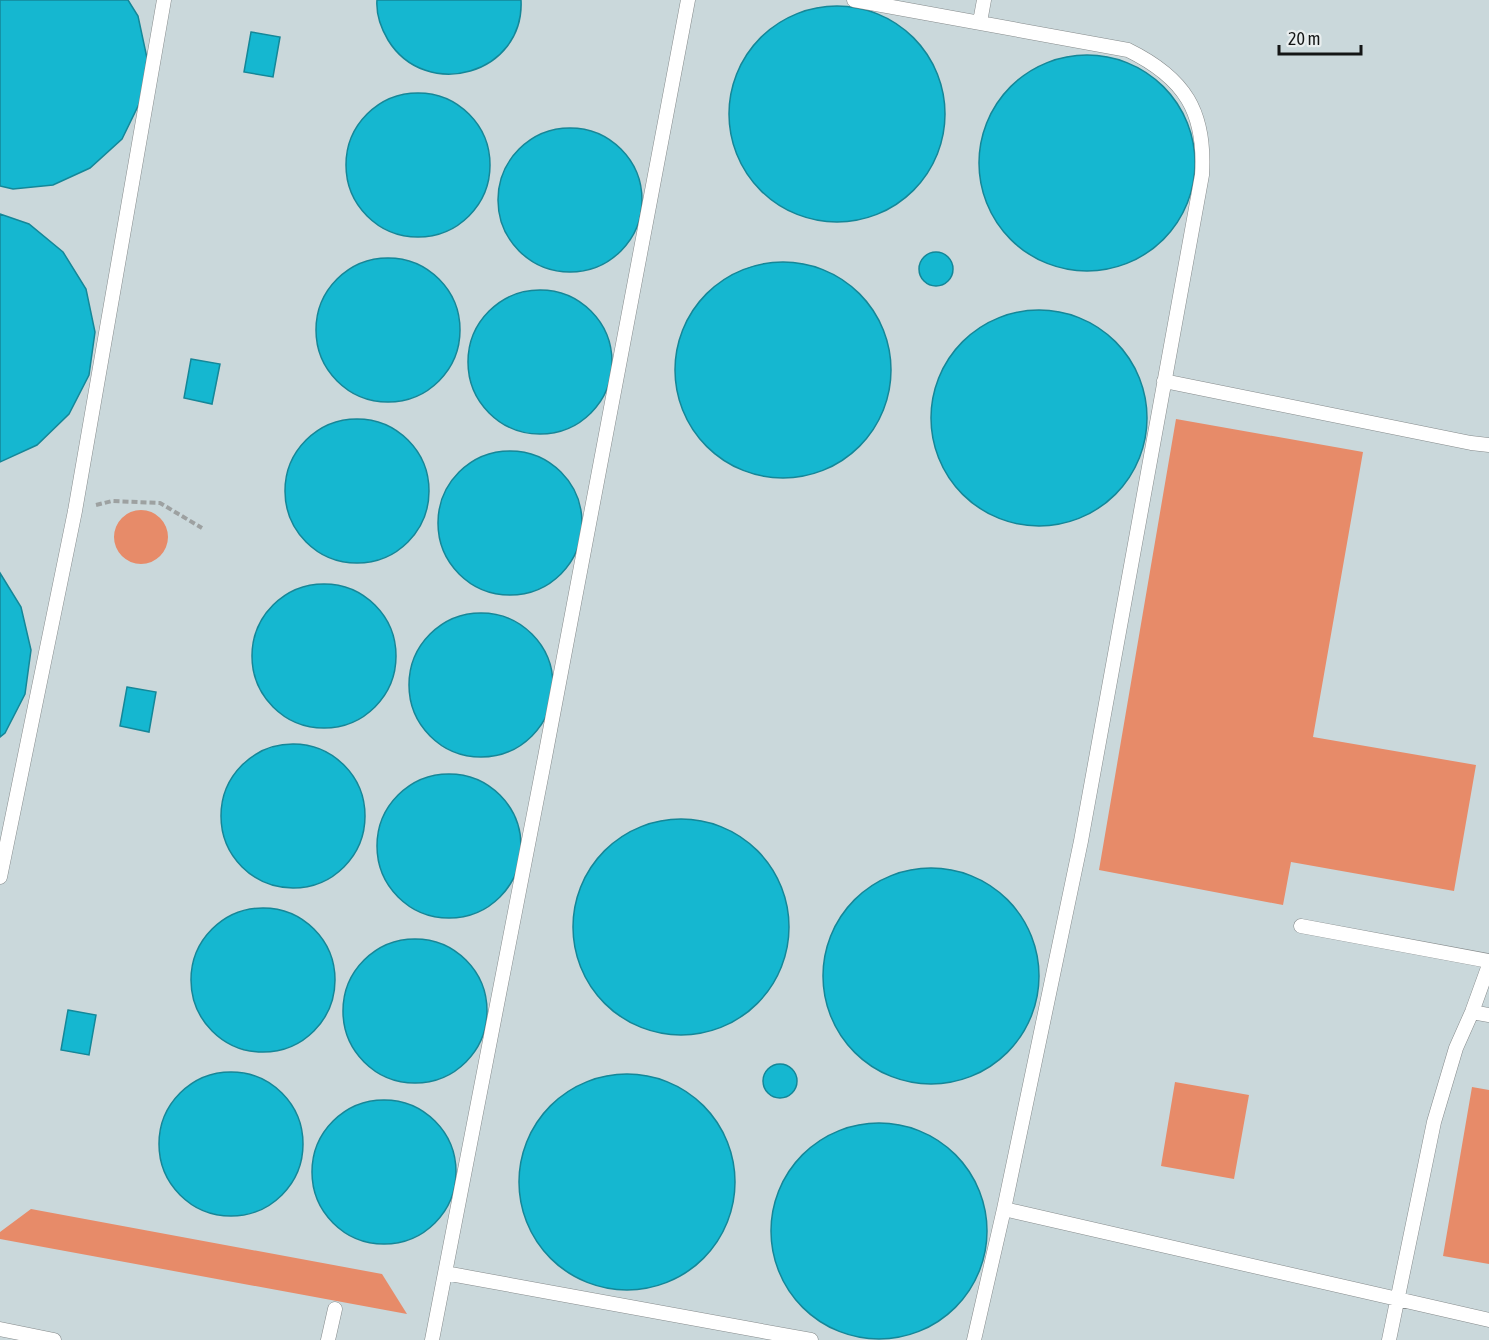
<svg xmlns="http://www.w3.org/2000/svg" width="1489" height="1340" font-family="'Asap Condensed',sans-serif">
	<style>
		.built { fill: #cad8db }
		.water { fill: #15b7d0; stroke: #158798; stroke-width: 1.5 }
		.building { fill: #e78b69 }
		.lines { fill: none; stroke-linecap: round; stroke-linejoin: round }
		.lane-casing { stroke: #868b8c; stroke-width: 15 }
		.path { stroke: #9da1a1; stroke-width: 4; stroke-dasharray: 6 3; stroke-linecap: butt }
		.lane { stroke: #fff; stroke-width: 14 }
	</style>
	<rect width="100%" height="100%" fill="#dce1e2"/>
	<path class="built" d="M 0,0 L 1489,0 L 1489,1340 L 0,1340 Z"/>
	<path class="water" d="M 0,0 L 128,0 L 138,16 L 147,58 L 141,100 L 122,139 L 90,168 L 53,185 L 13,189 L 0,186 Z
		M 377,0 L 521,0 C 525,74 426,102 388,40 C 381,28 376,13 377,0 Z
		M729 114a108 108 0 1 1 216 0a108 108 0 1 1-216 0Z
		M 251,32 L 280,37 L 273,77 L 244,72 Z
		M979 163a108 108 0 1 1 216 0a108 108 0 1 1-216 0Z
		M346 165a72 72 0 1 1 144 0a72 72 0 1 1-144 0Z
		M498 200a72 72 0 1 1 144 0a72 72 0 1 1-144 0Z
		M 0,214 L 29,224 L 63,252 L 86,289 L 95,332 L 89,375 L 69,414 L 37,445 L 0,462 Z
		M919 269a17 17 0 1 1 34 0a17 17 0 1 1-34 0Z
		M316 330a72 72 0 1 1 144 0a72 72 0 1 1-144 0Z
		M675 370a108 108 0 1 1 216 0a108 108 0 1 1-216 0Z
		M468 362a72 72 0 1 1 144 0a72 72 0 1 1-144 0Z
		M931 418a108 108 0 1 1 216 0a108 108 0 1 1-216 0Z
		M 191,359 L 220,364 L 212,404 L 184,398 Z
		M285 491a72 72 0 1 1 144 0a72 72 0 1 1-144 0Z
		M438 523a72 72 0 1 1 144 0a72 72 0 1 1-144 0Z
		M 0,573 L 21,607 L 31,650 L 25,694 L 5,733 L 0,737 Z
		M252 656a72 72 0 1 1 144 0a72 72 0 1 1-144 0Z
		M409 685a72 72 0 1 1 144 0a72 72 0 1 1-144 0Z
		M 127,687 L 156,692 L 149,732 L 120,726 Z
		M221 816a72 72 0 1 1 144 0a72 72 0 1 1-144 0Z
		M377 846a72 72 0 1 1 144 0a72 72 0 1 1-144 0Z
		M573 927a108 108 0 1 1 216 0a108 108 0 1 1-216 0Z
		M823 976a108 108 0 1 1 216 0a108 108 0 1 1-216 0Z
		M191 980a72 72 0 1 1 144 0a72 72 0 1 1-144 0Z
		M343 1011a72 72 0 1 1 144 0a72 72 0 1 1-144 0Z
		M 68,1010 L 96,1015 L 89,1055 L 61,1050 Z
		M763 1081a17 17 0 1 1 34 0a17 17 0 1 1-34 0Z
		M159 1144a72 72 0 1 1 144 0a72 72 0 1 1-144 0Z
		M519 1182a108 108 0 1 1 216 0a108 108 0 1 1-216 0Z
		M312 1172a72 72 0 1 1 144 0a72 72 0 1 1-144 0Z
		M771 1231a108 108 0 1 1 216 0a108 108 0 1 1-216 0Z"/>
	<path class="building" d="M 1176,419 L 1363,452 L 1313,737 L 1476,765 L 1454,891 L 1291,862 L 1283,905 L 1099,870 Z
		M114 537a27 27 0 1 1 54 0a27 27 0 1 1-54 0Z
		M 1175,1082 L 1249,1095 L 1234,1179 L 1161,1166 Z
		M 1472,1087 L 1489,1090 L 1489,1264 L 1443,1256 Z
		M 31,1209 L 382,1274 L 407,1314 L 0,1239 L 0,1232 Z"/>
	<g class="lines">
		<g class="lane-casing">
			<path id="lane" d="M 854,0 L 1128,50 C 1185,78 1206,112 1202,175 L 1081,841 L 1004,1209 L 974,1340
				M 980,22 L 984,0
				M 1164,381 L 1471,443 L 1489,445
				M 0,877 L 75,511 L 164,0
				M 1301,926 L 1489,961
				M 1472,1012 L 1489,1015
				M 1004,1209 L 1489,1320
				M 445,1273 L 811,1340
				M 0,1329 L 54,1340
				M 328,1340 L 335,1309
				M 432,1340 L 545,757 L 688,0
				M 1389,1340 L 1434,1122 L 1456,1048 L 1472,1012 L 1489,965"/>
		</g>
		<path class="path" d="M 96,505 L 112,501 L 160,503 L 202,528"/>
		<use href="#lane" class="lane"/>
	</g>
	<path d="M1279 45v9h82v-9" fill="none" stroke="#141616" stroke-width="3"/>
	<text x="1288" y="45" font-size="18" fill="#141616" stroke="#e9eeef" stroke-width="4.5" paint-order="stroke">20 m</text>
</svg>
